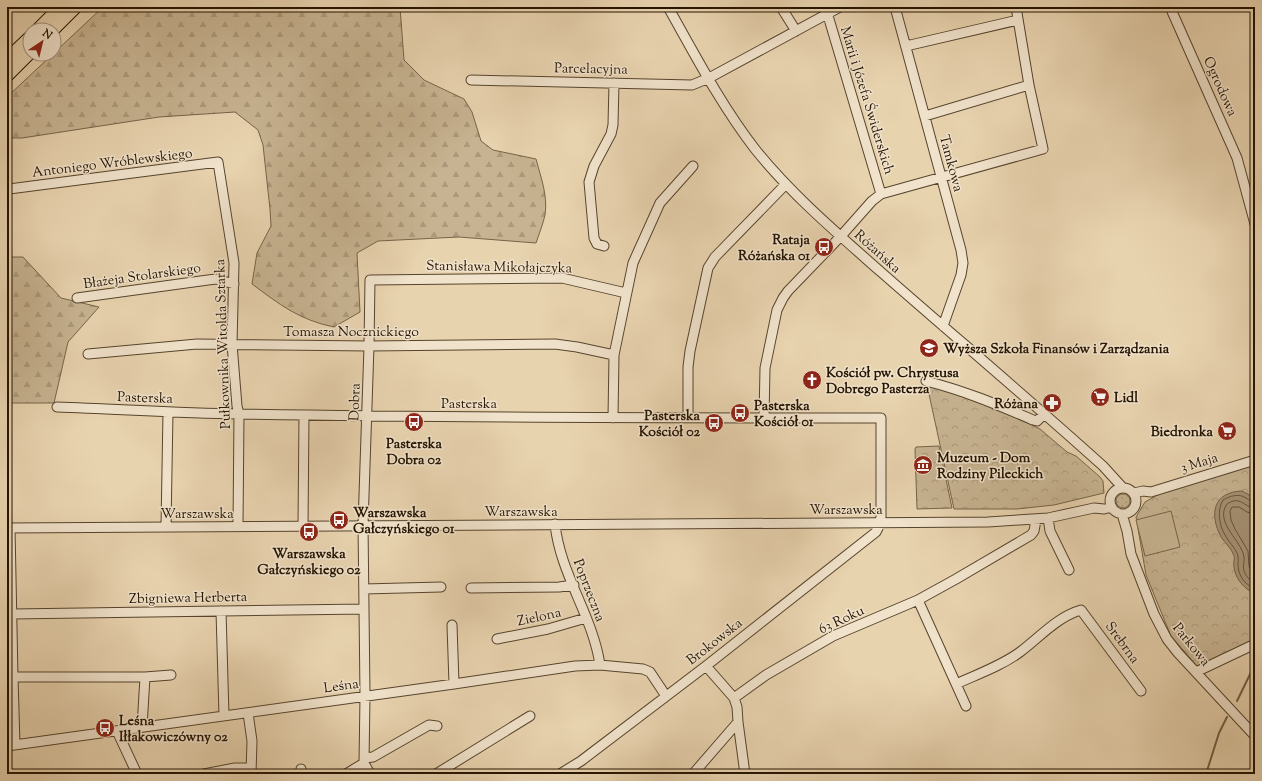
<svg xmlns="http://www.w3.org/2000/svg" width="1262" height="781" font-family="'Sorts Mill Goudy',serif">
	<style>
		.grass { fill: url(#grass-dots); stroke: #766448 }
		.forest { fill: url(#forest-firs); stroke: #766448 }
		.park { fill: url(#park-crowns); stroke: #766448 }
		.garden { fill: #c7b391; stroke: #766448 }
		.water { fill: #a69274; stroke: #726046 }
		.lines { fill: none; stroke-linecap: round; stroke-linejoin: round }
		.shore { stroke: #66533a; stroke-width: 1 }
		.stream { stroke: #726046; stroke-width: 2 }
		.minor-casing { stroke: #56442c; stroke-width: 11 }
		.highway-casing { stroke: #251400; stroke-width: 15 }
		.minor { stroke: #f0e2cb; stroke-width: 9 }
		.highway { stroke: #e8d3af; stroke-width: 13 }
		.labels { text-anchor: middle; stroke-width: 3; stroke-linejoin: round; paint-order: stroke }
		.street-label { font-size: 14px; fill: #251400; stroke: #f0e2cb }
		.poi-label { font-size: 14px; font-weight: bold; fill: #251400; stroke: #f0e2cb; text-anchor: start }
	</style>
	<defs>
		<pattern id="grass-dots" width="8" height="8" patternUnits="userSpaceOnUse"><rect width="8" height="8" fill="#c7b391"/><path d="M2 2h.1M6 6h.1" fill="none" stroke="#ab997b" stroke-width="1.8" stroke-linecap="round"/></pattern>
		<pattern id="forest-firs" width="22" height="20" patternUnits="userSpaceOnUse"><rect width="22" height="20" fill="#c7b391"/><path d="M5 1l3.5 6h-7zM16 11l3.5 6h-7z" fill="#ab997b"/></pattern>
		<pattern id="park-crowns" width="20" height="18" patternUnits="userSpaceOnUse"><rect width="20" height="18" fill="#c7b391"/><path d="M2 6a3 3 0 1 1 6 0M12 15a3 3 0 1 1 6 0" fill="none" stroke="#ab997b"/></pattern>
	</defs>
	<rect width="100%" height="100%" fill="#e8d3af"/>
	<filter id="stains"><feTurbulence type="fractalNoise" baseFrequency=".005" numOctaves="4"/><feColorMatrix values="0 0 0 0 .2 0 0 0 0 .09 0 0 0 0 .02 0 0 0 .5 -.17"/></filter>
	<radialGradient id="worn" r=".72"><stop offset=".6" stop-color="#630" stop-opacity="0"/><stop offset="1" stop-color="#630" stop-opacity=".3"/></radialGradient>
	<path class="grass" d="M1116 501a7 7 0 1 1 14 0a7 7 0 1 1-14 0Z"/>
	<path class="forest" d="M 103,7 L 400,7 L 404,60 L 424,80 L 464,99 L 472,112 L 481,141 L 493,150 L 536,159 C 541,178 548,196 545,215 C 543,224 539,234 536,243 L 459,237 L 378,241 L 357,253 L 360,312 L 334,327 C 299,320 279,304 252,284 L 257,253 L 271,226 L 270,209 L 263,145 L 258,130 L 235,112 L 159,117 L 22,138 L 7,138 L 7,97 Z
		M 7,257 L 23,257 L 61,298 L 99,307 L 68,342 L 54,403 L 7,403 Z"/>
	<path class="park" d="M 927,385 L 990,405 L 1040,429 L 1067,452 L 1076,456 L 1100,477 L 1103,481 L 1104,493 L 1054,505 L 1017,509 L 954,509 Z
		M 939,446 L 952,508 L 917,509 L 915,449 L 916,447 Z
		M 1255,462 L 1255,639 L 1197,666 L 1171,636 L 1146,575 L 1136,517 L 1145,502 L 1159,494 Z"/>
	<path class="garden" d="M 1171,511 L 1180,547 L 1145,556 L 1136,520 Z"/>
	<path class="water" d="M 1242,491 L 1248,494 L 1255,500 L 1255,588 L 1250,591 C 1242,586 1235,577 1234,567 C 1233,563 1235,559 1234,555 C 1231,548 1225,543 1221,537 C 1209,514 1213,492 1242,491 Z"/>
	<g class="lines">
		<path class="shore" d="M 1255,502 C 1251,502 1250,500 1246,498 C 1239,493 1230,496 1223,500 C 1217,510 1219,525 1225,535 C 1229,542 1234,547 1237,553 C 1239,557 1238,561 1238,565 C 1238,573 1243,582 1250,586 L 1255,585
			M 1255,508 C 1243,507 1241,495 1227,504 C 1215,521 1238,538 1243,553 C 1247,564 1238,567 1250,580 L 1255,580
			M 1255,514 L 1247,512 L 1239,507 L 1232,507 L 1230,511 L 1231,520 L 1235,529 L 1248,551 L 1249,566 L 1252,573 L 1255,574"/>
		<path class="stream" d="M 1237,701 L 1255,664
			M 1206,774 L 1219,733 L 1227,717"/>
		<g class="minor-casing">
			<path id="minor" d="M 668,7 C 695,55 721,105 755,149 C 792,195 837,233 881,272 C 955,337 1030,400 1103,466 L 1123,488
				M 781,7 L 796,31
				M 895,7 L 961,250 L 963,263 L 961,275 L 943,326
				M 1170,7 L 1237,158 L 1255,224
				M 825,15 L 829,19 L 881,194
				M 906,46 L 1018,20
				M 471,80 L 692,85 L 709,78 L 840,7
				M 925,116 L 1029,85
				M 9,189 L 218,162 L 234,263 L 232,344 L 237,406 L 239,414 L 238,526
				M 604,246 L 597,244 L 594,238 L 589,182 L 594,166 L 611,134 L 613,125 L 614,83
				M 77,298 L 208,280 L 216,279 L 234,284
				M 88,354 L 197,344 L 369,346 L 555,344 L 577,347 L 614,355
				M 926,381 C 965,391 996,404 1033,420 L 1037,421 L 1044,414
				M 57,407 C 117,409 178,413 239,414 C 453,418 667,418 881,418 L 881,517 L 878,528 L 876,532 L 706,666 L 581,761 L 560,774
				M 613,418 L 614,355 L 633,263 L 660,203 L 693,166
				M 688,418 L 688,367 L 690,351 L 708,268 L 715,257 L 786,184
				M 764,418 L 765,368 L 777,310 L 783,298 L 788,291 L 841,236 L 872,201 L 881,194 L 1043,149 L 1029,85 L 1016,7
				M1110 501a13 13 0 1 1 26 0a13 13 0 1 1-26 0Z
				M 1134,493 L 1143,491 L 1151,492 L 1255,460
				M 1122,514 L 1127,531 L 1131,554 L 1154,614 L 1167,639 L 1178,653 L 1255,736
				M 1048,518 L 1050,531 L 1069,570
				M 555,524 C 560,574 593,616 600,665
				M 303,526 L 304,415
				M 166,527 L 168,412
				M 7,528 L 988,522 L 1048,518 L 1094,508 L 1104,509 L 1112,507
				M 10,528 L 13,677 L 15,745
				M 471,588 L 559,587 L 574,585
				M 364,589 L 441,587
				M 918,600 L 966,706
				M 221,611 L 224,716
				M 12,614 L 364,609
				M 452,625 L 454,684
				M 497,639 L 548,629 L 586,618
				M 706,666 L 734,698 L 737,707 L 738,722 L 745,774
				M 1196,672 L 1255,644
				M 13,677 L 145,677 L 171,675
				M 956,684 C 978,674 1001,666 1020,652 C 1040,637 1057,617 1081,610 L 1141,691
				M 734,698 L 766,675 L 833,636 L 918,600 L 956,579 L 1031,535 L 1034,531 L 1036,520
				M 248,713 L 252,741 L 251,774
				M 142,727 L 145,677
				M 117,731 L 137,774
				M 7,746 L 454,684 L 575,666 L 600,665 L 643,669 L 650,672 L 666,696
				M 364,758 L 373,757 L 429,725 L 437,726
				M 301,769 L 301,774
				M 204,774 L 235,768 L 251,768
				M 346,774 L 364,763
				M 370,774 L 364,763 L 365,696 L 364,609 L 363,525 L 369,346 L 370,280 L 562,278 L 626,293
				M 436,774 L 530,716
				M 693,774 L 738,722"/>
		</g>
		<g class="highway-casing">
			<path id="highway" d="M 38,30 L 61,7
				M 52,30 L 75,7
				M 7,60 L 30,38
				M 7,75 L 30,52"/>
		</g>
		<use href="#minor" class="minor"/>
		<use href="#highway" class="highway"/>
	</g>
	<defs>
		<g id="bus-disc" transform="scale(1)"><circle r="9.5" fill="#8f2418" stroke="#f0e2cb"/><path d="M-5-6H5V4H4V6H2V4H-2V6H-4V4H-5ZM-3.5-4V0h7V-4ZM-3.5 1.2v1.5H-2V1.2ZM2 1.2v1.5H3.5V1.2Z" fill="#fff"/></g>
		<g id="school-disc" transform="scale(1)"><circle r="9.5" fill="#8f2418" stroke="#f0e2cb"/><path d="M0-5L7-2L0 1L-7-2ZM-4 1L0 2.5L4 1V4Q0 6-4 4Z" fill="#fff"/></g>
		<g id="church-disc" transform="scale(1)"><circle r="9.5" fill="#8f2418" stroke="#f0e2cb"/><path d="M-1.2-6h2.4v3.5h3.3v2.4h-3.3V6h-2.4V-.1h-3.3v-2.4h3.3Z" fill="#fff"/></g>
		<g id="supermarket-disc" transform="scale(1)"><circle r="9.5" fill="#8f2418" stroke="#f0e2cb"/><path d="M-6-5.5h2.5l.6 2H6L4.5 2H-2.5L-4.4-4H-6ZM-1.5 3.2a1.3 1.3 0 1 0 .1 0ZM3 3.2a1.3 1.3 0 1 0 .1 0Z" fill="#fff"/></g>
		<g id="pharmacy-disc" transform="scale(1)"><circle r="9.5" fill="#8f2418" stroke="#f0e2cb"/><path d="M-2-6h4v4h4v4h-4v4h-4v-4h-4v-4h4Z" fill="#fff"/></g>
		<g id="museum-disc" transform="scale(1)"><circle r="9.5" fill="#8f2418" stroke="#f0e2cb"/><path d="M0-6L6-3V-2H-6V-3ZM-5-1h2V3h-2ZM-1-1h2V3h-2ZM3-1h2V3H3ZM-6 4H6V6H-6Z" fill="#fff"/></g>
	</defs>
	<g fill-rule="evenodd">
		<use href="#bus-disc" x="824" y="247"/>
		<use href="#school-disc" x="929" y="348"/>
		<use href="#church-disc" x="812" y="380"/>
		<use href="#supermarket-disc" x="1100" y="397"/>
		<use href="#pharmacy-disc" x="1052" y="403"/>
		<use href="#bus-disc" x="740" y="413"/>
		<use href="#bus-disc" x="414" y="422"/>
		<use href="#bus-disc" x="714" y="423"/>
		<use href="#supermarket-disc" x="1227" y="431"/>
		<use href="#museum-disc" x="923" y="465"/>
		<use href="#bus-disc" x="339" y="520"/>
		<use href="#bus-disc" x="309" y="532"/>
		<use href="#bus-disc" x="105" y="728"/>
	</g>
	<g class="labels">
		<g class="street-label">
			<text transform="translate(591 68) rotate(1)" y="5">Parcelacyjna</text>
			<text transform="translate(1221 86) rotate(66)" y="5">Ogrodowa</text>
			<text transform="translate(868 100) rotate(73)" y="5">Marii i Józefa Świderskich</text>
			<text transform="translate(112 162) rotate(-7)" y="5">Antoniego Wróblewskiego</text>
			<text transform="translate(952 163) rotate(75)" y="5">Tamkowa</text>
			<text transform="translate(878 251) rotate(42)" y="5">Różańska</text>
			<text transform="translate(499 266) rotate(1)" y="5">Stanisława Mikołajczyka</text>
			<text transform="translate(142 275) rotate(-8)" y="5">Błażeja Stolarskiego</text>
			<text x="351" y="336">Tomasza Nocznickiego</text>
			<text transform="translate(222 344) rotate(-92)" y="5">Pułkownika Witolda Sztarka</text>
			<text transform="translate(145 397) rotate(2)" y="5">Pasterska</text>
			<text transform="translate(354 402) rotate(-88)" y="5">Dobra</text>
			<text x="469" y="408">Pasterska</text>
			<text transform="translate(1199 462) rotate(-17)" y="5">3 Maja</text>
			<text x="846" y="514">Warszawska</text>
			<text x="521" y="516">Warszawska</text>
			<text x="197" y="518">Warszawska</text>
			<text transform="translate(590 590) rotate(69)" y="5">Poprzeczna</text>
			<text transform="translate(188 597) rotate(-1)" y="5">Zbigniewa Herberta</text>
			<text transform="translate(539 616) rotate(-12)" y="5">Zielona</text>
			<text transform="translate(841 619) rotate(-25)" y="5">63 Roku</text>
			<text transform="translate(714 641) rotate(-38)" y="5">Brokowska</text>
			<text transform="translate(1123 642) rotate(54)" y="5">Srebrna</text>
			<text transform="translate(1192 644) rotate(51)" y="5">Parkowa</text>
			<text transform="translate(341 685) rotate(-8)" y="5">Leśna</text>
		</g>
		<g class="poi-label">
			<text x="810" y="244" text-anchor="end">Rataja<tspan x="810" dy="16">Różańska 01</tspan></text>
			<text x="943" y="353">Wyższa Szkoła Finansów i Zarządzania</text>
			<text x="826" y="377">Kościół pw. Chrystusa<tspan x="826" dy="16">Dobrego Pasterza</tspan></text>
			<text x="1114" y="402">Lidl</text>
			<text x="1038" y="408" text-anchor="end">Różana</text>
			<text x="754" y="410">Pasterska<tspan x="754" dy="16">Kościół 01</tspan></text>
			<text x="700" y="420" text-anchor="end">Pasterska<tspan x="700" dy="16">Kościół 02</tspan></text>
			<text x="1213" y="436" text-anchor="end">Biedronka</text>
			<text x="414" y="448" text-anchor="middle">Pasterska<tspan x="414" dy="16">Dobra 02</tspan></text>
			<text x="937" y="462">Muzeum - Dom<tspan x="937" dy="16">Rodziny Pileckich</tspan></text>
			<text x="353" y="517">Warszawska<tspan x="353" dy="16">Gałczyńskiego 01</tspan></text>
			<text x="309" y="558" text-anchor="middle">Warszawska<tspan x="309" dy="16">Gałczyńskiego 02</tspan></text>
			<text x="119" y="725">Leśna<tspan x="119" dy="16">Iłłakowiczówny 02</tspan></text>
		</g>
	</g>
	<rect width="1262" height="781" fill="none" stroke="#e8d3af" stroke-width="24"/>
	<rect x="8" y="8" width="1246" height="765" fill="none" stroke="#251400" stroke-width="2"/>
	<rect x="12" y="12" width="1238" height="757" fill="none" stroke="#251400"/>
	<g transform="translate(42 42) rotate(35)"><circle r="19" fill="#f0e2cb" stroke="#9f907a"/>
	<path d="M0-3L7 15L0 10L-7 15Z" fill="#8f2418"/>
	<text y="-6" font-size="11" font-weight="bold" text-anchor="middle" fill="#251400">N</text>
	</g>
	<rect width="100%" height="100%" filter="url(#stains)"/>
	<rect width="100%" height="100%" fill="url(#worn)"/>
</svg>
